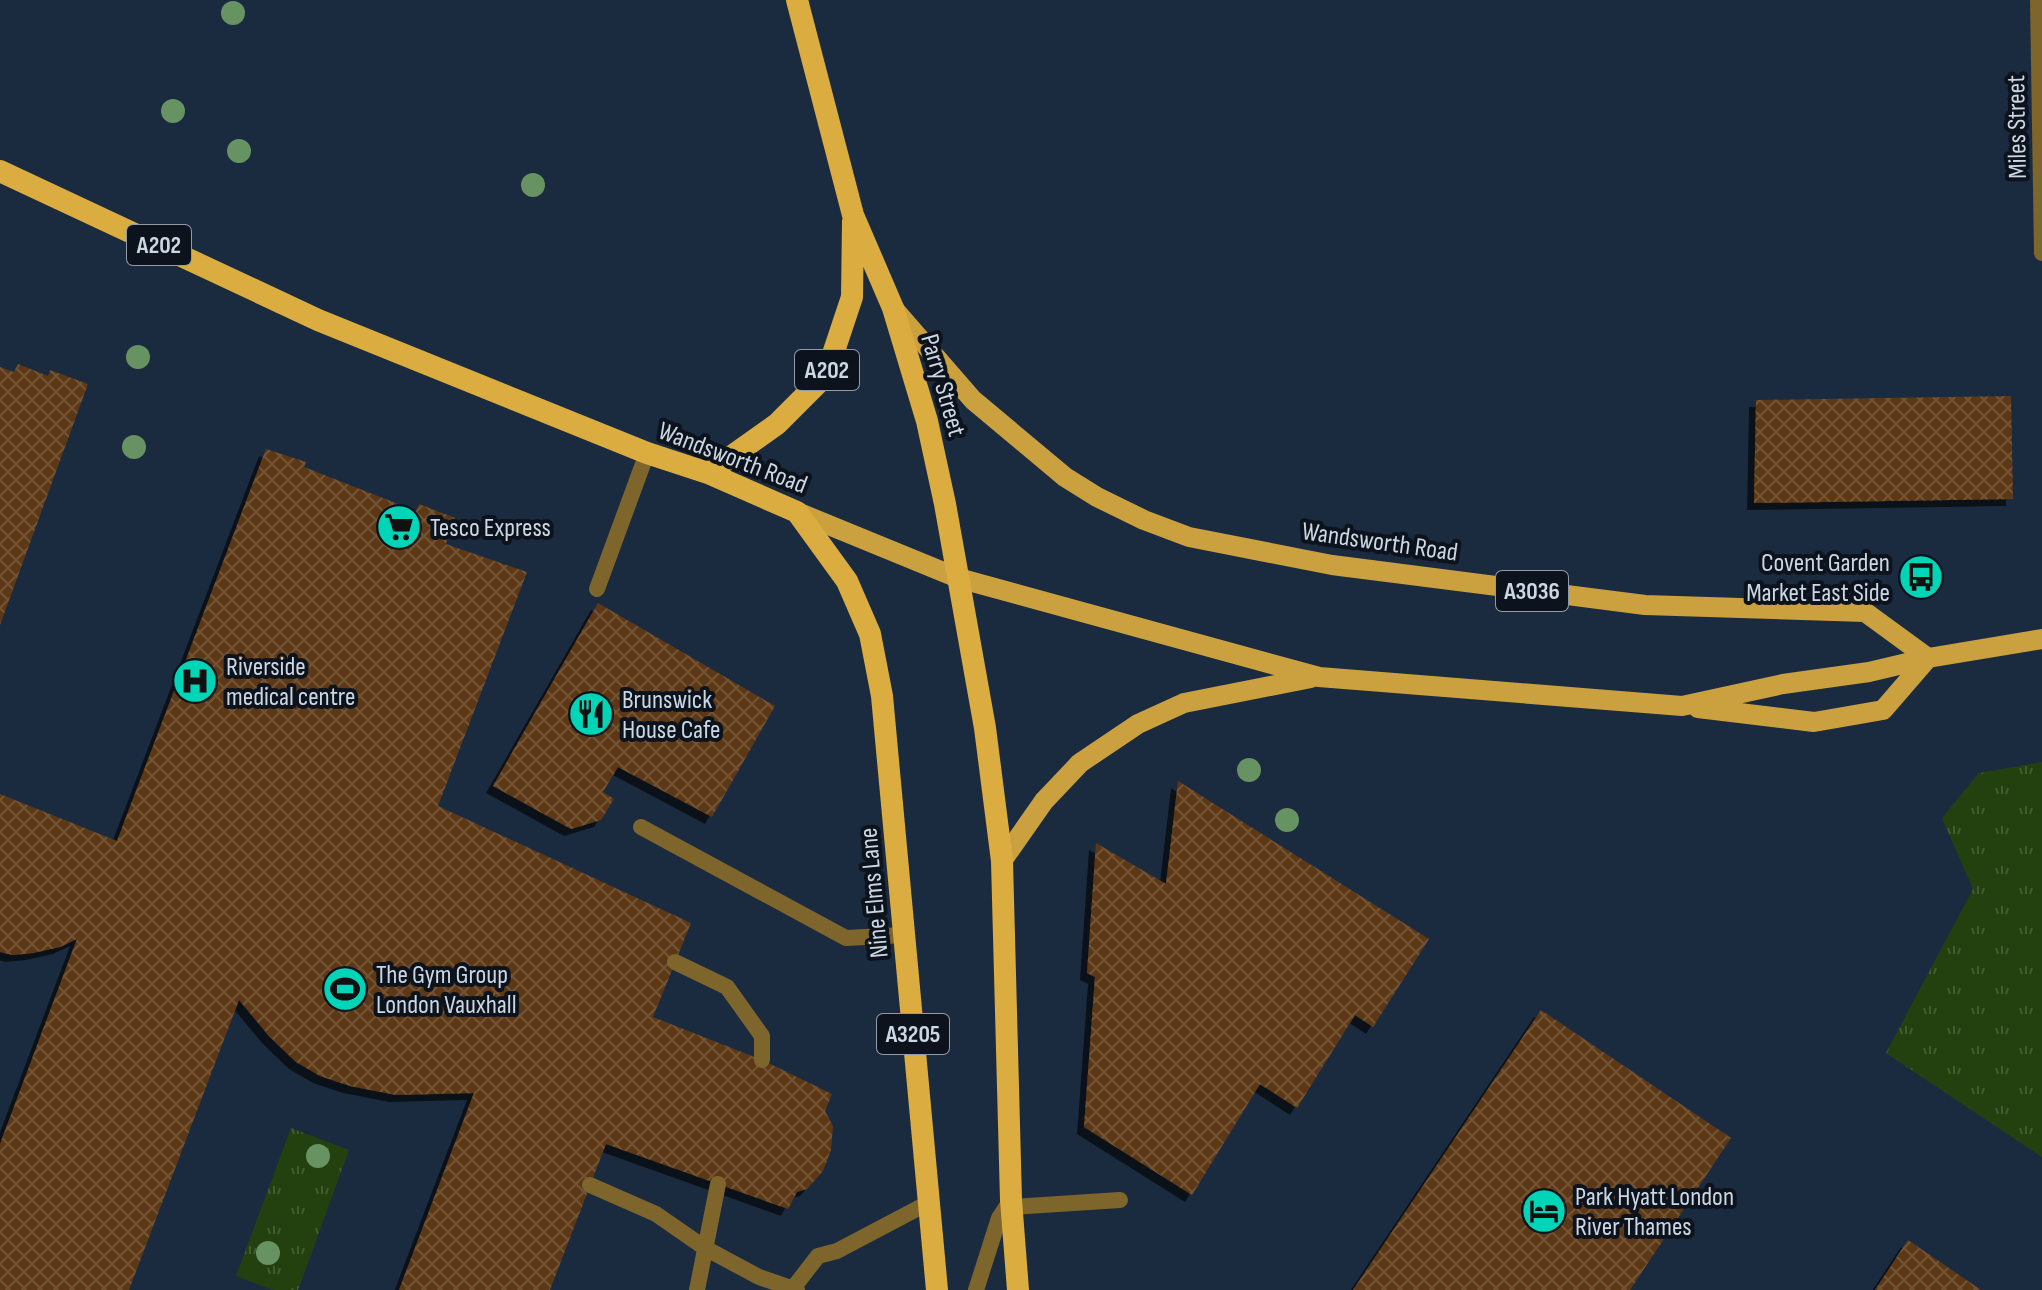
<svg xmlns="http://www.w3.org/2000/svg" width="2042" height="1290" font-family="'Sofia Sans Condensed',sans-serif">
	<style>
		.grass { fill: url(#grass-tufts) }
		.building { fill: url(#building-cross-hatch); filter: url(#shadow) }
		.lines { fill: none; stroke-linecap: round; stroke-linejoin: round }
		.service { stroke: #7e652c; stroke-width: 16 }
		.minor { stroke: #7e652c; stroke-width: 16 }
		.primary { stroke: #cba140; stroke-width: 20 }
		.trunk { stroke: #dbac3f; stroke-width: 22 }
		.tree { fill: #679262 }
		.labels { text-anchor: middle; stroke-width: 8; stroke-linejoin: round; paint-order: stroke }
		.shield { fill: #0c131c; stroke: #929ca8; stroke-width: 2 }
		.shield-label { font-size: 24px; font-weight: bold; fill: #ccd7e4 }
		.street-label { font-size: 26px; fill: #ccd7e4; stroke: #0c131c }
		.poi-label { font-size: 26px; fill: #ccd7e4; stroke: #0c131c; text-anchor: start }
	</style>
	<defs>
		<pattern id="grass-tufts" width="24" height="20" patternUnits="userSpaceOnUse" patternTransform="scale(2)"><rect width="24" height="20" fill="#23410e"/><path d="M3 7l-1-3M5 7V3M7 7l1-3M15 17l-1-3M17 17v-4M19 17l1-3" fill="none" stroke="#425c31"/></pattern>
		<pattern id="building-cross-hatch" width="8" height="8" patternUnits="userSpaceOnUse" patternTransform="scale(2)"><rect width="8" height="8" fill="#5d3814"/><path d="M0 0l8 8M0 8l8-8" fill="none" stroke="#735436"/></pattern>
		<filter id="shadow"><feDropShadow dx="-7" dy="7" stdDeviation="0" flood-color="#0009"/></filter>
	</defs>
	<rect width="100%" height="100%" fill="#1b2b3f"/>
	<path class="grass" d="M 2042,762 L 2042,1157 L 1886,1053 L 1973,889 L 1942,818 L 1979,773 Z
		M 291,1128 L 349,1150 L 298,1290 L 273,1290 L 236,1276 Z"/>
	<path class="building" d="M 18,364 L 48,376 L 50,370 L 88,384 L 0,625 L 0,367 L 14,372 Z
		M 2011,396 L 2013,499 L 1754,503 L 1756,400 Z
		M 266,449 L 306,462 L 304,467 L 416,511 L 419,504 L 455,518 L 446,544 L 527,572 L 438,806 L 691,923 L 653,1017 L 762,1060 L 832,1094 L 825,1111 L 833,1126 L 831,1150 L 823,1171 L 807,1189 L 797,1192 L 788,1209 L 606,1144 L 550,1290 L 399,1290 L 474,1093 L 396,1095 L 350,1086 L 320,1076 L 296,1062 L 269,1036 L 239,1000 L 129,1290 L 0,1290 L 0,1144 L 77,939 L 60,947 L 33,953 L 13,955 L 0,952 L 0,794 L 117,841 Z
		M 598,603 L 775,706 L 712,817 L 618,767 L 603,792 L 614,799 L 601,820 L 571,829 L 493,786 Z
		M 1178,781 L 1429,939 L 1373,1027 L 1355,1015 L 1297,1108 L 1260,1084 L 1192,1195 L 1084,1127 L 1095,977 L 1087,973 L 1096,843 L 1166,884 Z
		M 1541,1010 L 1731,1138 L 1630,1290 L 1353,1290 Z
		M 1908,1240 L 1981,1290 L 1875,1290 Z"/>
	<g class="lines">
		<path class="service" d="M 597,589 L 647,453
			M 641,827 L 846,938 L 904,935
			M 675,962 L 727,987 L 762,1036 L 762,1060
			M 590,1185 L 656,1214 L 705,1248 L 759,1277 L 797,1290
			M 1012,1207 L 1120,1200
			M 794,1287 L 818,1256 L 837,1251 L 928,1203
			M 697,1290 L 718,1184
			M 976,1290 L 999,1218 L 1011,1200"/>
		<path class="minor" d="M 2038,0 L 2042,253"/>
		<path class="primary" d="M 893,308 L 973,400 L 1065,477 L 1097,497 L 1144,520 L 1189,537 L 1332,565 L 1645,605 L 1865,612 L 1928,658
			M 797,512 L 958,578 L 1319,677 L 1682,706 L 1783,684 L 1869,672 L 1928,658 L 2042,639
			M 1698,708 L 1814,722 L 1883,710 L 1928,658
			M 1002,861 L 1044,801 L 1080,763 L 1138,724 L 1184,703 L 1311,678"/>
		<path class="trunk" d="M 797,0 L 853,215 L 893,308 L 927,421 L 945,504 L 985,728 L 1002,861 L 1011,1200 L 1018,1290
			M 0,171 L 318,320 L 647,453 L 708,473 L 797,512 L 847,581 L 870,634 L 882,696 L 937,1290
			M 708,473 L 777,424 L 826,375 L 852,297 L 853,222"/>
	</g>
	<g class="tree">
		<circle cx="233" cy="13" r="12"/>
		<circle cx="173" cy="111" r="12"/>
		<circle cx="239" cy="151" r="12"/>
		<circle cx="533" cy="185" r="12"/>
		<circle cx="138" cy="357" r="12"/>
		<circle cx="134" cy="447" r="12"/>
		<circle cx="1249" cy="770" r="12"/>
		<circle cx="1287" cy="820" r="12"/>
		<circle cx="318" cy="1156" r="12"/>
		<circle cx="268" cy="1253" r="12"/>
	</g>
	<defs>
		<g id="supermarket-disc" transform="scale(2.3)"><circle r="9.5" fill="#01d5b7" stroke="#0c131c"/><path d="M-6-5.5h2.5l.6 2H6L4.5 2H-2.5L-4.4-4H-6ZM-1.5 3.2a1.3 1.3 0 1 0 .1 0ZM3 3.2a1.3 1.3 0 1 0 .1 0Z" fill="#111"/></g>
		<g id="bus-disc" transform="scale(2.3)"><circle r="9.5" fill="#01d5b7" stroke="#0c131c"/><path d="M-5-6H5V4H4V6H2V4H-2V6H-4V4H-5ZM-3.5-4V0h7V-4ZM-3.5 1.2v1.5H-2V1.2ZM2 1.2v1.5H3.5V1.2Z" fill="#111"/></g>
		<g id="hospital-disc" transform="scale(2.3)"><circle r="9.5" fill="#01d5b7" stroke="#0c131c"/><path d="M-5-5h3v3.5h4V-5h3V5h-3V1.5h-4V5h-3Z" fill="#111"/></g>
		<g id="restaurant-disc" transform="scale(2.3)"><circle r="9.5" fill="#01d5b7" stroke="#0c131c"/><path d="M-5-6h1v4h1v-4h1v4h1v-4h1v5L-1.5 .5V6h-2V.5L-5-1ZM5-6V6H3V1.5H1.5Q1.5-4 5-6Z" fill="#111"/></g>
		<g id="stadium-disc" transform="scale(2.3)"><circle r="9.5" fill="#01d5b7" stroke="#0c131c"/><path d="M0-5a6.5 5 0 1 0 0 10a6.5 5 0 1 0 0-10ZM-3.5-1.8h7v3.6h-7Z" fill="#111"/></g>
		<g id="hotel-disc" transform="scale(2.3)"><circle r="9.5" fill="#01d5b7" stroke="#0c131c"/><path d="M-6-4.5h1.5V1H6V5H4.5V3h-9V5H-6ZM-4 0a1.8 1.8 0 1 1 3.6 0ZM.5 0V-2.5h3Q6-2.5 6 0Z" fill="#111"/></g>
	</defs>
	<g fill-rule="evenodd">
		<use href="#supermarket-disc" x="399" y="527"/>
		<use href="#bus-disc" x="1921" y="577"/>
		<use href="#hospital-disc" x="195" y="681"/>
		<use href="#restaurant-disc" x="591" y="714"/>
		<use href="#stadium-disc" x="345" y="989"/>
		<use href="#hotel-disc" x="1544" y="1211"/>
	</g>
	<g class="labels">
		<g class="shield">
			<rect x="127" y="225" width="64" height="40" rx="6"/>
			<rect x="795" y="350" width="64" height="40" rx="6"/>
			<rect x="1496" y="571" width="72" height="40" rx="6"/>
			<rect x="877" y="1014" width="72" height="40" rx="6"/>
		</g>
		<g class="shield-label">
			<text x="159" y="253">A202</text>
			<text x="827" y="378">A202</text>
			<text x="1532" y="599">A3036</text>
			<text x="913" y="1042">A3205</text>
		</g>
		<g class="street-label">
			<text transform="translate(2016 127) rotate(-91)" y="9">Miles Street</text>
			<text transform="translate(944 385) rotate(74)" y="9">Parry Street</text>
			<text transform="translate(733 457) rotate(21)" y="9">Wandsworth Road</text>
			<text transform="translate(1380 541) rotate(8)" y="9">Wandsworth Road</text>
			<text transform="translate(873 893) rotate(-95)" y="9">Nine Elms Lane</text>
		</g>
		<g class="poi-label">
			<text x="430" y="536">Tesco Express</text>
			<text x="1890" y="571" text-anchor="end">Covent Garden<tspan x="1890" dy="30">Market East Side</tspan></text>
			<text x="226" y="675">Riverside<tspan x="226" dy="30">medical centre</tspan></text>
			<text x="622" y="708">Brunswick<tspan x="622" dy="30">House Cafe</tspan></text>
			<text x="376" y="983">The Gym Group<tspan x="376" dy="30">London Vauxhall</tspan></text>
			<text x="1575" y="1205">Park Hyatt London<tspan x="1575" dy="30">River Thames</tspan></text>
		</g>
	</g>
</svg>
